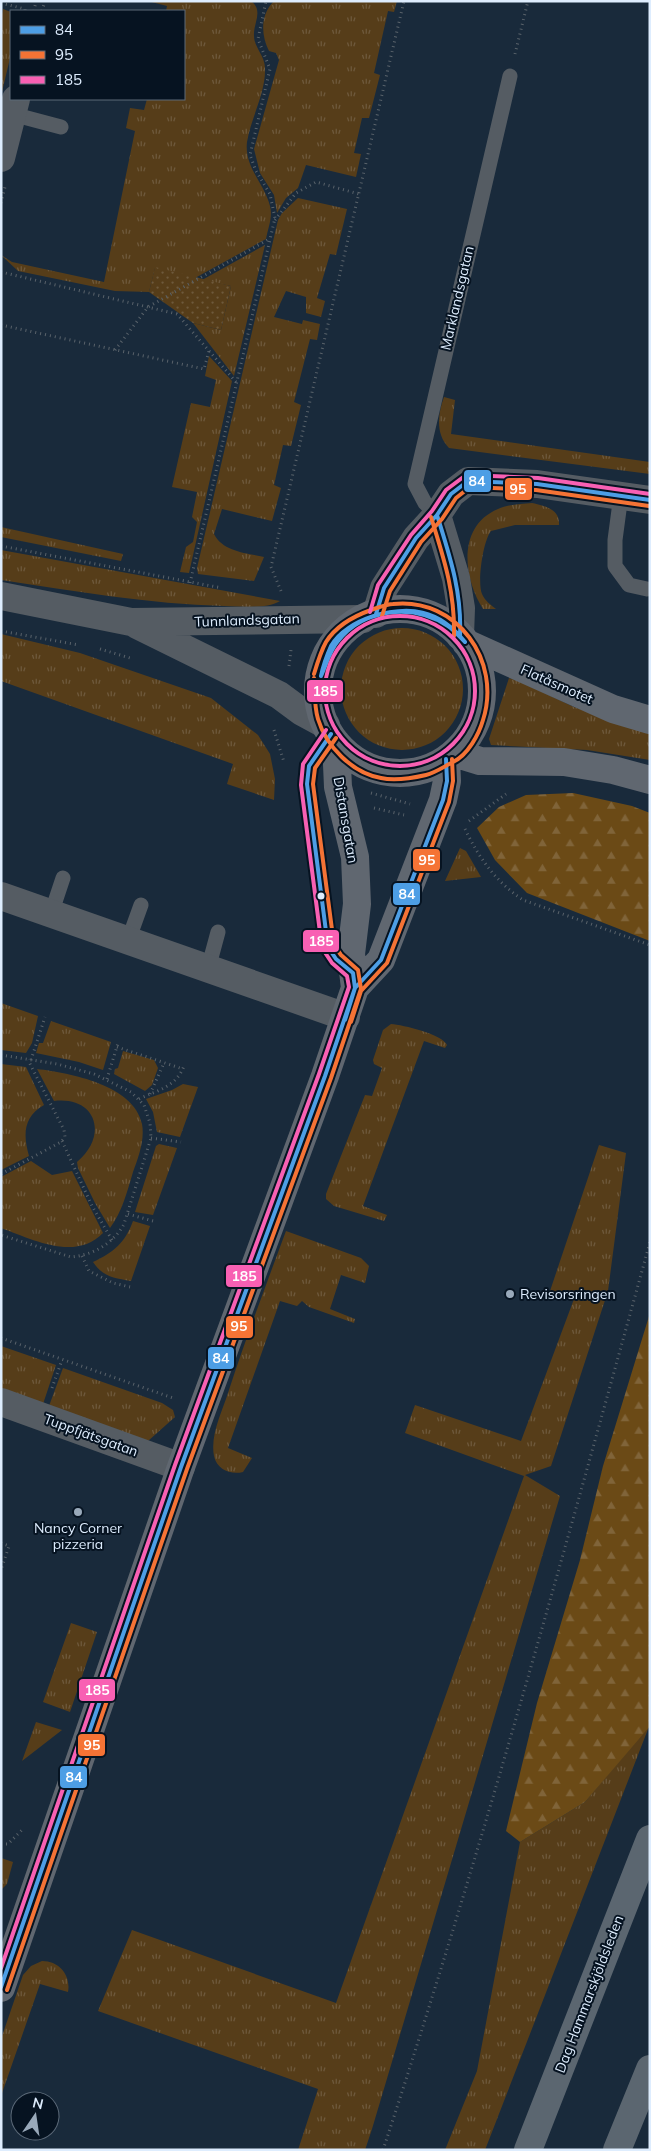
<svg xmlns="http://www.w3.org/2000/svg" width="651" height="2151" font-family="Mulish,sans-serif">
	<style>
		.grass { fill: url(#grass-tufts) }
		.forest { fill: url(#forest-firs) }
		.park { fill: url(#park-dots) }
		.lines { fill: none; stroke-linecap: round; stroke-linejoin: round }
		.path { stroke: #5a636b; stroke-width: 3; stroke-dasharray: 1 4; stroke-linecap: butt }
		.lane { stroke: #555c63; stroke-width: 15 }
		.street { stroke: #555c63; stroke-width: 28 }
		.secondary { stroke: #606770; stroke-width: 28 }
		.primary { stroke: #5b6670; stroke-width: 28 }
		.bus-1-casing { stroke: #061321; stroke-width: 8 }
		.bus-2-casing { stroke: #061321; stroke-width: 8 }
		.bus-3-casing { stroke: #061321; stroke-width: 8 }
		.bus-1 { stroke: #4d9ee5; stroke-width: 4 }
		.bus-2 { stroke: #f57335; stroke-width: 4 }
		.bus-3 { stroke: #f860b3; stroke-width: 4 }
		.bus-dot { fill: #deedfe; stroke: #061321; stroke-width: 2 }
		.poi-dot { fill: #99a9ba; stroke: #061321; stroke-width: 2 }
		.labels { text-anchor: middle; stroke-width: 4; stroke-linejoin: round; paint-order: stroke }
		.street-label { font-size: 14px; fill: #deedfe; stroke: #061321 }
		.poi-label { font-size: 14px; fill: #deedfe; stroke: #061321; text-anchor: start }
		.line-badge { stroke: #061321; stroke-width: 2 }
		.badge-label { font-size: 14px; text-anchor: middle; font-weight: bold; fill: #fff }
	</style>
	<defs>
		<pattern id="grass-tufts" width="24" height="20" patternUnits="userSpaceOnUse" patternTransform="scale(1.25)"><rect width="24" height="20" fill="#563d19"/><path d="M3 7l-1-3M5 7V3M7 7l1-3M15 17l-1-3M17 17v-4M19 17l1-3" fill="none" stroke="#6e593c"/></pattern>
		<pattern id="forest-firs" width="22" height="20" patternUnits="userSpaceOnUse" patternTransform="scale(1.25)"><rect width="22" height="20" fill="#6b4a16"/><path d="M5 1l3.5 6h-7zM16 11l3.5 6h-7z" fill="#806439"/></pattern>
		<pattern id="park-dots" width="8" height="8" patternUnits="userSpaceOnUse" patternTransform="scale(1.25)"><rect width="8" height="8" fill="#563d19"/><path d="M2 2h.1M6 6h.1" fill="none" stroke="#6e593c" stroke-width="1.8" stroke-linecap="round"/></pattern>
	</defs>
	<rect width="100%" height="100%" fill="#192a3b"/>
	<path class="grass" d="M 148,1 L 251,1 C 264,11 253,23 254,36 C 254,47 265,56 265,68 C 266,92 251,118 247,142 C 244,167 264,183 270,206 C 273,217 268,228 266,239 L 195,278 L 155,268 L 149,292 L 115,291 L 18,271 L 1,255 L 12,262 L 104,282 L 135,131 L 126,128 L 130,108 L 144,110 L 147,99 L 184,99 L 184,11 L 166,11 L 167,6 Z
		M 274,1 L 397,1 L 394,12 L 388,11 L 374,73 L 380,75 L 369,118 L 362,118 L 354,153 L 361,154 L 356,177 L 306,165 L 298,188 L 286,198 L 277,213 L 274,195 L 260,173 L 254,149 L 279,60 L 276,53 L 269,51 C 261,35 260,15 274,1 Z
		M 3,9 L 11,12 L 11,54 L 1,96 L 1,19 Z
		M 298,198 L 347,209 L 336,255 L 330,254 L 317,298 L 325,301 L 321,317 L 306,313 L 306,297 L 286,291 L 274,317 L 302,324 L 303,320 L 320,324 L 317,340 L 310,339 L 294,402 L 301,405 L 291,446 L 283,445 L 274,485 L 281,488 L 272,521 L 222,509 L 214,534 C 223,552 247,553 264,557 L 254,581 L 198,574 L 197,568 L 278,220 L 282,213 Z
		M 265,245 L 234,376 L 193,323 L 221,330 L 231,286 L 202,280 Z
		M 209,356 L 232,381 L 189,573 L 180,572 L 186,547 L 193,542 L 197,522 L 192,517 L 197,492 L 172,487 L 191,403 L 210,407 L 216,380 L 205,376 Z
		M 444,397 L 455,400 L 451,434 L 650,462 L 650,474 L 449,448 C 435,434 438,413 444,397 Z
		M 532,503 C 545,506 560,509 559,525 L 515,525 L 491,531 C 483,541 477,582 482,594 C 485,601 491,605 496,609 L 483,609 C 463,578 457,526 498,509 C 509,504 521,504 532,503 Z
		M 1,527 L 123,554 L 121,561 L 1,537 Z
		M 1,550 L 280,601 C 264,610 241,606 224,606 C 149,604 75,591 1,580 Z
		M341 689a61 61 0 1 1 122 0a61 61 0 1 1-122 0Z
		M 1,634 L 80,653 L 211,698 L 258,735 L 270,754 L 275,779 L 274,800 L 227,784 L 233,764 L 1,681 Z
		M 509,678 L 519,681 L 574,707 L 650,732 L 650,760 L 587,750 L 491,745 L 489,739 Z
		M 460,848 L 466,851 L 481,877 L 445,881 Z
		M 1,1003 L 38,1016 L 32,1043 L 26,1053 L 1,1050 Z
		M 51,1021 L 111,1042 L 103,1070 L 79,1062 L 36,1053 L 39,1043 L 43,1043 Z
		M 391,1024 C 403,1025 442,1034 447,1045 L 445,1048 L 424,1041 L 363,1206 L 387,1215 L 384,1221 L 334,1206 L 326,1199 L 326,1194 L 365,1095 L 372,1096 L 382,1068 L 374,1064 L 373,1060 L 383,1030 Z
		M 123,1051 L 154,1060 L 158,1068 L 152,1085 L 145,1091 L 114,1074 L 115,1069 L 118,1068 Z
		M 1,1064 L 26,1067 L 44,1105 C 23,1117 23,1135 29,1156 L 1,1170 Z
		M 37,1069 C 70,1073 134,1085 142,1124 C 145,1140 138,1158 133,1172 C 127,1192 122,1212 110,1228 L 95,1203 L 78,1168 L 77,1162 C 109,1135 96,1096 54,1101 Z
		M 183,1084 L 198,1087 L 180,1137 L 157,1132 L 153,1112 L 146,1099 L 172,1090 Z
		M 159,1144 L 177,1148 L 153,1215 L 135,1212 L 156,1146 Z
		M 599,1145 L 626,1153 L 608,1291 L 551,1466 L 525,1475 L 560,1496 L 372,2129 L 365,2150 L 298,2150 L 318,2089 L 98,2011 L 132,1930 L 336,2003 L 524,1476 L 405,1433 L 415,1405 L 521,1441 L 574,1299 L 550,1291 Z
		M 31,1161 L 52,1175 L 72,1171 L 103,1233 C 75,1262 32,1239 1,1228 L 1,1177 Z
		M 133,1221 L 150,1226 L 131,1281 C 114,1278 103,1277 93,1262 C 114,1252 125,1243 133,1221 Z
		M 286,1231 L 361,1258 L 369,1266 L 365,1283 L 341,1275 L 330,1309 L 355,1319 L 354,1323 L 309,1307 L 302,1301 L 297,1306 L 280,1301 L 228,1448 L 252,1458 L 243,1472 C 231,1475 217,1470 214,1456 C 210,1435 222,1412 228,1393 C 246,1338 266,1285 286,1231 Z
		M 1,1346 L 56,1365 L 43,1404 L 1,1390 Z
		M 63,1368 L 162,1403 L 173,1410 L 175,1417 L 148,1441 L 49,1406 Z
		M 71,1623 L 97,1632 L 70,1712 L 43,1702 Z
		M 36,1722 L 62,1730 L 22,1761 Z
		M 650,1724 L 485,2150 L 445,2150 L 477,2071 L 520,1842 L 585,1802 Z
		M 1,1858 L 13,1862 L 7,1884 L 1,1890 Z
		M 42,1961 C 60,1961 71,1976 68,1992 L 40,1984 L 1,2096 L 1,2039 L 23,1975 L 31,1966 Z"/>
	<path class="forest" d="M 573,793 L 632,806 L 650,813 L 650,941 L 527,893 L 495,860 L 477,828 L 499,807 L 526,795 Z
		M 650,1313 L 650,1726 L 585,1802 L 520,1842 L 506,1831 L 537,1703 L 580,1560 L 603,1466 Z"/>
	<path class="park" d="M 155,267 L 231,286 L 221,330 L 193,323 L 149,292 Z"/>
	<g class="lines">
		<path class="path" d="M 1,3 L 25,9 L 25,11
			M 34,11 L 36,1
			M 42,11 L 45,1
			M 515,54 L 528,1
			M 1,203 L 5,187
			M 275,220 L 296,193 L 316,182 L 359,194
			M 1,272 L 177,314 L 236,382
			M 1,325 L 204,369 L 209,351
			M 115,350 L 148,307 L 269,239
			M 1,546 L 222,588
			M 190,583 L 275,218 L 270,194 L 256,171 L 250,155 L 270,69 L 258,39 L 266,1
			M 281,591 L 271,567 L 404,1
			M 1,631 L 79,645
			M 100,649 L 130,658
			M 289,666 L 291,650
			M 274,730 L 284,762
			M 371,793 L 410,804
			M 374,808 L 404,815
			M 469,821 L 506,794
			M 465,829 C 479,858 496,882 523,900 L 650,945
			M 117,1047 L 183,1069
			M 1,1055 L 57,1064 L 94,1074 L 131,1092 L 144,1105 L 150,1123 L 151,1138 L 124,1224 C 113,1244 93,1255 71,1257 L 1,1235
			M 31,1060 L 45,1017
			M 107,1079 L 118,1043
			M 150,1094 L 164,1063
			M 139,1099 C 158,1090 176,1087 184,1066
			M 151,1138 L 181,1142
			M 62,1141 L 92,1206 L 112,1240
			M 1,1174 L 61,1142 L 65,1137 L 64,1130 L 28,1060
			M 128,1214 L 153,1221
			M 82,1256 L 89,1271 L 113,1283 L 130,1287
			M 1,1338 L 173,1398
			M 52,1388 L 62,1360
			M 1,1543 L 9,1546 L 1,1570
			M 1,1844 L 8,1844 L 22,1830
			M 383,2150 C 482,1850 566,1546 650,1242"/>
		<path class="lane" d="M 12,114 L 61,127
			M 621,495 L 615,540 L 615,566 L 629,585 L 647,589
			M 437,515 L 425,503 L 415,484 L 510,76
			M 331,734 L 309,766 L 307,784 L 328,947 L 336,959 L 352,972
			M 51,914 L 63,878
			M 128,941 L 141,905
			M 208,969 L 218,932"/>
		<path class="street" d="M 1,158 L 16,99
			M 437,515 L 456,578 L 461,608 L 460,636
			M 1,596 L 131,622 L 363,619
			M 376,614 L 384,588 L 416,538 L 437,515 L 451,494 L 468,481 L 537,484 L 650,500
			M 137,625 L 279,695 L 302,712 L 326,725
			M 1,896 L 346,1017
			M 1,1402 L 181,1467"/>
		<path class="secondary" d="M318 691a82 82 0 1 1 164 0a82 82 0 1 1-164 0Z
			M 466,643 L 613,709 L 650,720
			M 454,753 L 480,761 L 564,762 L 613,770 L 650,780
			M 355,988 L 381,960 L 443,800 L 447,781 L 446,759
			M 1,1988 L 181,1467 L 325,1076 L 355,988 L 351,954 L 357,904 L 355,857 L 338,787 L 336,742"/>
		<path class="primary" d="M 528,2150 L 650,1839
			M 617,2150 L 650,2069"/>
		<g class="bus-1-casing">
			<path id="bus-1" d="M 437,515 C 450,557 462,592 460,636
				M 376,614 L 384,588 L 416,538 L 437,515 L 451,494 L 468,481 L 537,484 L 650,500
				M 321,676 C 323,666 327,655 331,646 C 339,632 356,622 371,617 C 409,605 439,609 465,642
				M 321,676 C 326,665 330,650 338,641 C 364,608 413,603 448,626 C 454,630 460,637 465,642
				M 345,1020 L 355,988 L 381,960 L 443,800 L 447,781 L 446,759
				M 1,1987 L 181,1467 L 325,1076 L 355,988 L 353,973 L 336,959 L 328,947 L 307,784 L 309,766 L 331,734"/>
		</g>
		<g class="bus-2-casing">
			<path id="bus-2" d="M 431,517 C 444,559 455,591 454,636
				M 382,616 L 390,591 L 421,542 L 442,519 L 456,498 L 470,487 L 536,490 L 649,506
				M 314,678 C 315,691 314,706 318,719 C 326,746 352,773 381,778 C 394,781 413,778 426,775 C 435,773 445,766 453,762 C 468,755 479,734 483,720 C 502,661 457,597 393,604 C 386,604 378,608 371,610 C 354,616 336,626 326,642 C 321,651 317,664 314,674
				M 351,1022 L 361,991 L 387,963 L 449,802 L 453,781 L 452,759
				M 7,1990 L 187,1469 L 331,1078 L 361,989 L 358,970 L 341,955 L 334,945 L 313,784 L 315,768 L 336,738"/>
		</g>
		<g class="bus-3-casing">
			<path id="bus-3" d="M 370,612 L 378,585 L 411,535 L 432,511 L 446,490 L 466,475 L 538,478 L 650,494
				M325 691a75 75 0 1 1 150 0a75 75 0 1 1-150 0Z
				M 1,1968 L 175,1465 L 319,1074 L 349,987 L 347,976 L 332,963 L 322,948 L 301,785 L 303,764 L 326,730"/>
		</g>
		<use href="#bus-1" class="bus-1"/>
		<use href="#bus-2" class="bus-2"/>
		<use href="#bus-3" class="bus-3"/>
	</g>
	<circle class="bus-dot" cx="321" cy="896" r="4.5"/>
	<g class="poi-dot">
		<circle cx="510" cy="1294" r="5"/>
		<circle cx="78" cy="1512" r="5"/>
	</g>
	<g class="labels">
		<g class="street-label">
			<text transform="translate(457 298) rotate(-77)" y="5">Marklandsgatan</text>
			<text transform="translate(247 620) rotate(-2)" y="5">Tunnlandsgatan</text>
			<text transform="translate(557 684) rotate(24)" y="5">Flatåsmotet</text>
			<text transform="translate(346 820) rotate(80)" y="5">Distansgatan</text>
			<text transform="translate(91 1435) rotate(20)" y="5">Tuppfjätsgatan</text>
			<text transform="translate(589 1994) rotate(-69)" y="5">Dag Hammarskjöldsleden</text>
		</g>
		<g class="poi-label">
			<text x="520" y="1299">Revisorsringen</text>
			<text x="78" y="1533" text-anchor="middle">Nancy Corner<tspan x="78" dy="16">pizzeria</tspan></text>
		</g>
	</g>
	<g class="line-badge">
		<rect x="463" y="469" width="29" height="24" rx="5" fill="#4d9ee5"/>
		<rect x="504" y="477" width="29" height="24" rx="5" fill="#f57335"/>
		<rect x="306" y="679" width="38" height="24" rx="5" fill="#f860b3"/>
		<rect x="412" y="848" width="29" height="24" rx="5" fill="#f57335"/>
		<rect x="392" y="882" width="29" height="24" rx="5" fill="#4d9ee5"/>
		<rect x="302" y="929" width="38" height="24" rx="5" fill="#f860b3"/>
		<rect x="225" y="1264" width="38" height="24" rx="5" fill="#f860b3"/>
		<rect x="225" y="1315" width="29" height="24" rx="5" fill="#f57335"/>
		<rect x="207" y="1346" width="28" height="24" rx="5" fill="#4d9ee5"/>
		<rect x="78" y="1678" width="38" height="24" rx="5" fill="#f860b3"/>
		<rect x="77" y="1733" width="29" height="24" rx="5" fill="#f57335"/>
		<rect x="59" y="1765" width="29" height="24" rx="5" fill="#4d9ee5"/>
	</g>
	<g class="badge-label">
		<text x="477" y="486">84</text>
		<text x="518" y="494">95</text>
		<text x="325" y="696">185</text>
		<text x="427" y="865">95</text>
		<text x="407" y="899">84</text>
		<text x="321" y="946">185</text>
		<text x="244" y="1281">185</text>
		<text x="239" y="1331">95</text>
		<text x="221" y="1363">84</text>
		<text x="97" y="1695">185</text>
		<text x="92" y="1750">95</text>
		<text x="74" y="1782">84</text>
	</g>
	<rect width="651" height="2151" fill="none" stroke="#deedfe" stroke-width="5"/>
	<rect x="10" y="10" width="175" height="90" fill="#061321" stroke="#5c6a79"/>
	<rect x="20" y="26" width="25" height="8" fill="#4d9ee5" stroke="#5c6a79"/>
	<text x="55" y="35" font-size="15" fill="#deedfe">84</text>
	<rect x="20" y="51" width="25" height="8" fill="#f57335" stroke="#5c6a79"/>
	<text x="55" y="60" font-size="15" fill="#deedfe">95</text>
	<rect x="20" y="76" width="25" height="8" fill="#f860b3" stroke="#5c6a79"/>
	<text x="55" y="85" font-size="15" fill="#deedfe">185</text>
	<g transform="translate(35 2116) rotate(13)"><circle r="24" fill="#061321" stroke="#5c6a79"/>
	<path d="M0-4L9 19L0 12L-9 19Z" fill="#99a9ba"/>
	<text y="-8" font-size="14" font-weight="bold" text-anchor="middle" fill="#deedfe">N</text>
	</g>
</svg>
